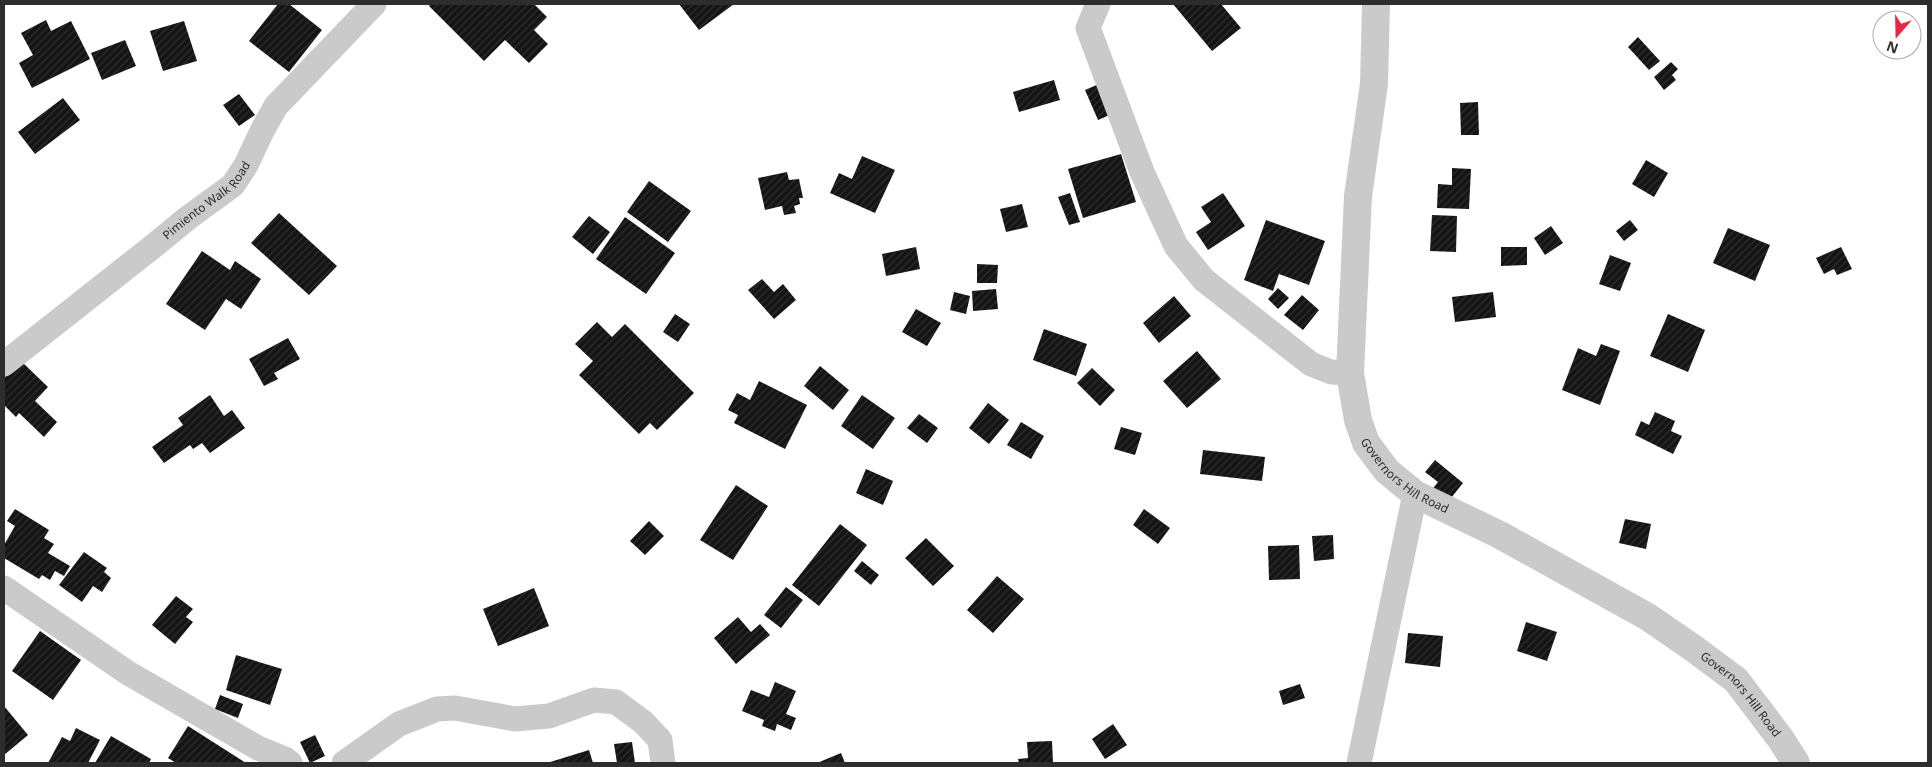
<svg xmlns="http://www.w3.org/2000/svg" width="1932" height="767" font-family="'Noto Sans',sans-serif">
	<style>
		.building { fill: url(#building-hatch) }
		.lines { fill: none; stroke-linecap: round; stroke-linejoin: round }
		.minor { stroke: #cacaca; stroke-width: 25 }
		.tertiary { stroke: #cacaca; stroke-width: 28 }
		.labels { text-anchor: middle; stroke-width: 5; stroke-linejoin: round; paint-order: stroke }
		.street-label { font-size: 12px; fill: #2d2d2d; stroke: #fff }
	</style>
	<defs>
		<pattern id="building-hatch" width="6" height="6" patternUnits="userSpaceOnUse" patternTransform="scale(1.25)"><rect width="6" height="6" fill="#141414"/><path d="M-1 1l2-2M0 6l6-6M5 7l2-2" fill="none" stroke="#2e2e2e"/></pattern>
	</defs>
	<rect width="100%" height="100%" fill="#fff"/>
	<path class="building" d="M 278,4 L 289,4 L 322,30 L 289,72 L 249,41 Z
		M 431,4 L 534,4 L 547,17 L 534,30 L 548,44 L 529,63 L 505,40 L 484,61 L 429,6 Z
		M 679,4 L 734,4 L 699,30 Z
		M 1173,4 L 1221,4 L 1241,28 L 1212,51 Z
		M 46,20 L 51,31 L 71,21 L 90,59 L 32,88 L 19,63 L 33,55 L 21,33 Z
		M 184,21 L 197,61 L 163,71 L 150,31 Z
		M 1638,37 L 1660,61 L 1649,70 L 1628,47 Z
		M 125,40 L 136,66 L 102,80 L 91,53 Z
		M 1671,62 L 1678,69 L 1672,75 L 1676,80 L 1664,90 L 1654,77 Z
		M 1054,80 L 1060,100 L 1019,112 L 1013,92 Z
		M 1099,84 L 1112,114 L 1098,120 L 1085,90 Z
		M 239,94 L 255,115 L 239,126 L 223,105 Z
		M 63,98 L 80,120 L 35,154 L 18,132 Z
		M 1478,102 L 1479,135 L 1461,135 L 1460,103 Z
		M 1121,154 L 1136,202 L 1083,218 L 1068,169 Z
		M 862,156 L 895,170 L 875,213 L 830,193 L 839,173 L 852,179 Z
		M 1646,160 L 1668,173 L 1654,197 L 1632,184 Z
		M 1452,168 L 1471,169 L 1469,209 L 1437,208 L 1438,184 L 1452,185 Z
		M 787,172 L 789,180 L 799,179 L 803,198 L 799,198 L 800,204 L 794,206 L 796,213 L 784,215 L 782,206 L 765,210 L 758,178 Z
		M 649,181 L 691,211 L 668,242 L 627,212 Z
		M 1070,193 L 1080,222 L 1069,225 L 1058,197 Z
		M 1223,193 L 1245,226 L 1208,250 L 1196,232 L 1211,222 L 1201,207 Z
		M 1022,204 L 1028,227 L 1006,232 L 1000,209 Z
		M 279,213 L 337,266 L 309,295 L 251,243 Z
		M 1432,215 L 1457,216 L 1456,252 L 1430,251 Z
		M 589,216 L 610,232 L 593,254 L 572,237 Z
		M 625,217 L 675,253 L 646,294 L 596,259 Z
		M 1266,220 L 1325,241 L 1309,285 L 1279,274 L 1273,291 L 1244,280 Z
		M 1630,220 L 1638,230 L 1624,241 L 1616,231 Z
		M 1551,226 L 1563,243 L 1545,255 L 1534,238 Z
		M 1728,228 L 1770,245 L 1755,281 L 1713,263 Z
		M 916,247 L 920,269 L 886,276 L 882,254 Z
		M 1501,247 L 1527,247 L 1527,265 L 1501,266 Z
		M 1841,247 L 1852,269 L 1837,275 L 1834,269 L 1824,274 L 1816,258 Z
		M 202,251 L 230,270 L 235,261 L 261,279 L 241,309 L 226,299 L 205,330 L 166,304 Z
		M 1610,255 L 1631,263 L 1620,291 L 1599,284 Z
		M 977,264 L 998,265 L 997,283 L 977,283 Z
		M 762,279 L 774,292 L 783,284 L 796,300 L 774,319 L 748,290 Z
		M 1278,288 L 1289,298 L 1278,309 L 1268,299 Z
		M 996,289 L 998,309 L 973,311 L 972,291 Z
		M 954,292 L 970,296 L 966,314 L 950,310 Z
		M 1493,292 L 1496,317 L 1455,322 L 1452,297 Z
		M 1302,295 L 1319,310 L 1303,330 L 1284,315 Z
		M 1174,296 L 1191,316 L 1159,343 L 1143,323 Z
		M 916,309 L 941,323 L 927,346 L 902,332 Z
		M 675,314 L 690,324 L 678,342 L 663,332 Z
		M 1668,314 L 1705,330 L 1688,372 L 1650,356 Z
		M 597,322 L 612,337 L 625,324 L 694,393 L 657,430 L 650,423 L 639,434 L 579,375 L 593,361 L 575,344 Z
		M 1044,329 L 1087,344 L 1076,376 L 1033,360 Z
		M 288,338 L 300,359 L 274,373 L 278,379 L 264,386 L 249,359 Z
		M 1601,344 L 1620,351 L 1600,405 L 1562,390 L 1578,348 L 1596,356 Z
		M 1197,351 L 1221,379 L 1187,408 L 1163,381 Z
		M 21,361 L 48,387 L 35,401 L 57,422 L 44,437 L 19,413 L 16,417 L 4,405 L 4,378 Z
		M 820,366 L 849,390 L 833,410 L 804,386 Z
		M 1092,368 L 1115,390 L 1100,406 L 1077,383 Z
		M 759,381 L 807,405 L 785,449 L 734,423 L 738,415 L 728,410 L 737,393 L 750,400 Z
		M 210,395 L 224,416 L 232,410 L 245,428 L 210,453 L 202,443 L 193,449 L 190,445 L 164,463 L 152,447 L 183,425 L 178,418 Z
		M 862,395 L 895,418 L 873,449 L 841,426 Z
		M 988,403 L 1009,420 L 989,444 L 969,428 Z
		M 1655,412 L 1675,421 L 1671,431 L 1682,436 L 1673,454 L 1635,435 L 1641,421 L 1649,425 Z
		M 919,414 L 938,428 L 927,443 L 907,428 Z
		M 1021,422 L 1044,436 L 1031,459 L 1007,445 Z
		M 1121,427 L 1142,433 L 1135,455 L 1114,449 Z
		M 1203,450 L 1265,457 L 1262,481 L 1200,474 Z
		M 1435,460 L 1463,483 L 1447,503 L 1431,491 L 1438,482 L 1425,472 Z
		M 866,469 L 893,481 L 883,505 L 856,493 Z
		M 736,485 L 768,506 L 733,560 L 700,540 Z
		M 15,509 L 49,530 L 44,538 L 54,544 L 48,553 L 70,566 L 64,576 L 55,571 L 50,580 L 42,575 L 39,579 L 4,558 L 4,545 L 15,526 L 7,521 Z
		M 1144,509 L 1170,528 L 1158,544 L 1133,525 Z
		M 1625,519 L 1651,524 L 1646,549 L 1619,543 Z
		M 649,521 L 664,536 L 645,555 L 630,541 Z
		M 840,524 L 867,545 L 819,606 L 792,585 Z
		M 1333,535 L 1334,559 L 1314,561 L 1312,536 Z
		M 926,538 L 954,566 L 933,586 L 905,558 Z
		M 1299,545 L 1300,579 L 1269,580 L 1268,546 Z
		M 84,552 L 107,568 L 104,572 L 111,578 L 102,592 L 93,586 L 82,602 L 59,585 Z
		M 862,561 L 879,575 L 871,585 L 854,571 Z
		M 997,576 L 1024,599 L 993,633 L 967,610 Z
		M 786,587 L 803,600 L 781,628 L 764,615 Z
		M 534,588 L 549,626 L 498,646 L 483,609 Z
		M 176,596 L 193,609 L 186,617 L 193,622 L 175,644 L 152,625 Z
		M 738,617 L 751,632 L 760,624 L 770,635 L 736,664 L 714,638 Z
		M 1526,622 L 1557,632 L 1547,661 L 1517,651 Z
		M 40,631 L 81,660 L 53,700 L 12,671 Z
		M 1408,633 L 1443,636 L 1440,667 L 1405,663 Z
		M 236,655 L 282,669 L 270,705 L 226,690 Z
		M 775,682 L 796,691 L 786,714 L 796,718 L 791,730 L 777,724 L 775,731 L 762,726 L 764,720 L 742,711 L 751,690 L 769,697 Z
		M 1300,684 L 1305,698 L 1283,705 L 1279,691 Z
		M 220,695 L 243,704 L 238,718 L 215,709 Z
		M 4,706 L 28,735 L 4,755 Z
		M 1113,724 L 1127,745 L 1105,759 L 1092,739 Z
		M 188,726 L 246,763 L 176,763 L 168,758 Z
		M 76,728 L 100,740 L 88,763 L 48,763 L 62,737 L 70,741 Z
		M 315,735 L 325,756 L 310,763 L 300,742 Z
		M 111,736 L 151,759 L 149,763 L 95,763 Z
		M 1052,741 L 1053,763 L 1019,763 L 1018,759 L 1028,758 L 1027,742 Z
		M 632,742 L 635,763 L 617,763 L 614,744 Z
		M 589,750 L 593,763 L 547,763 Z
		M 841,753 L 845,763 L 817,763 Z"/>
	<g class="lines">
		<g class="minor">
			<path d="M 1098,4 L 1088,28 L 1142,172 L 1176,246 L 1204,280 L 1311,364 L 1331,372 L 1350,373"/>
			<path id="s1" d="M 4,364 L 151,248 L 189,217 L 233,185 L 246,165 L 263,129 L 276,106 L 374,4"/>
			<path d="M 4,588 L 128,673 L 258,748 L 285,759 L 290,763"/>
			<path d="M 344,763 L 399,724 L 437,709 L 455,708 L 515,719 L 549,716 L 594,700 L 616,702 L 643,722 L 660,740 L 663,763"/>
			<path d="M 1359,763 L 1415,494"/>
		</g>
		<path class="tertiary" id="s2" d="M 1376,4 L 1374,84 L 1358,196 L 1350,373 L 1358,420 L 1366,443 L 1387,471 L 1415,494 L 1500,535 L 1648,617 L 1693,648 L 1736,680 L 1780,738 L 1796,763"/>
	</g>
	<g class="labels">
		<g class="street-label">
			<text dy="4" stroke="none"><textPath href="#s1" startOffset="261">Pimiento Walk Road</textPath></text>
			<text dy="4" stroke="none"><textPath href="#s2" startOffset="494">Governors Hill Road</textPath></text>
			<text dy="4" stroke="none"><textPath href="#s2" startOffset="899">Governors Hill Road</textPath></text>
		</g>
	</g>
	<rect width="1932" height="767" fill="none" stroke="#2d2d2d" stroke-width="10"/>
	<g transform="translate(1897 35) rotate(200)"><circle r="24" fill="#ffffff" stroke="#ababab"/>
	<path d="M0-4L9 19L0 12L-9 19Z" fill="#ee2542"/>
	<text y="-8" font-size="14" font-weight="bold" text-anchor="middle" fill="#2d2d2d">N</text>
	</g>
</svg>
